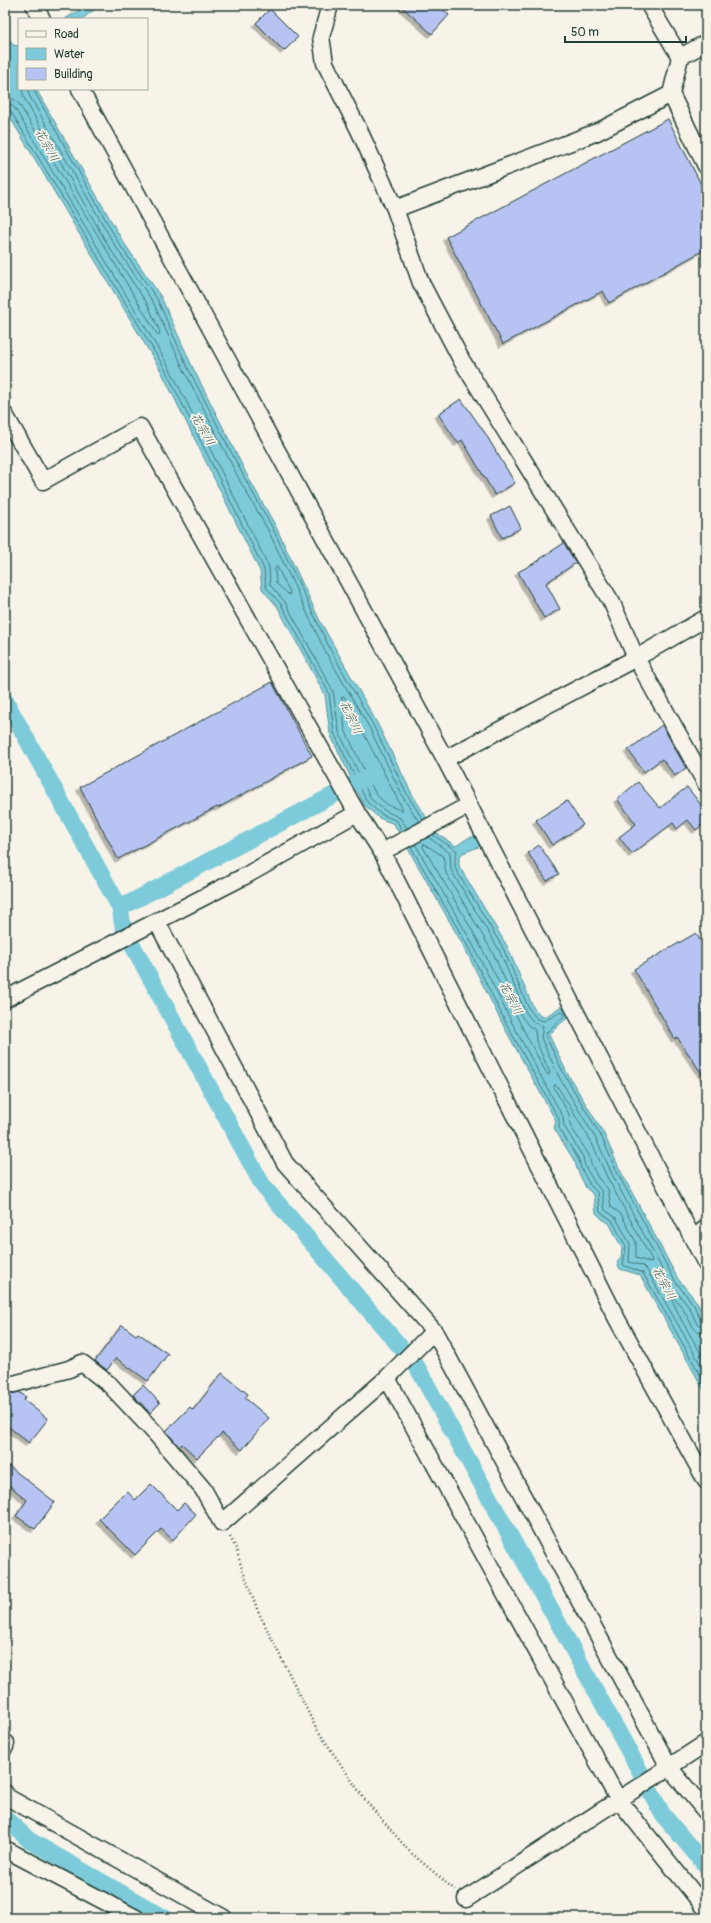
<svg xmlns="http://www.w3.org/2000/svg" width="711" height="1923" font-family="Pangolin,'Klee One',sans-serif">
	<style>
		.water { fill: #7dcbda; stroke: #579298 }
		.lines { fill: none; stroke-linecap: round; stroke-linejoin: round }
		.shore { stroke: #457676; stroke-width: 1 }
		.canal { stroke: #7dcbda; stroke-width: 17 }
		.building { fill: #b6c3f3; stroke: #1f3d34; filter: url(#shadow) }
		.street-casing { stroke: #1f3d34; stroke-width: 19 }
		.path { stroke: #1f3d34; stroke-width: 2.5; stroke-dasharray: 1 3; stroke-linecap: butt }
		.street { stroke: #f7f3e8; stroke-width: 16 }
		.labels { text-anchor: middle; stroke-width: 3.5; stroke-linejoin: round; paint-order: stroke }
		.water-label { font-size: 12px; font-style: italic; fill: #325955; stroke: #f7f3e8 }
	</style>
	<defs>
		<filter id="shadow"><feDropShadow dx="-3.5" dy="3.5" stdDeviation="0" flood-color="#0004"/></filter>
	</defs>
	<rect width="100%" height="100%" fill="#f7f3e8"/>
	<filter id="ink" filterUnits="userSpaceOnUse"><feTurbulence type="fractalNoise" baseFrequency=".025" numOctaves="2"/><feDisplacementMap in="SourceGraphic" scale="8" xChannelSelector="R" yChannelSelector="G"/><feConvolveMatrix kernelMatrix="1 2 1 2 8 2 1 2 1" color-interpolation-filters="sRGB"/></filter>
	<g filter="url(#ink)">
		<path class="water" d="M 88,5 L 98,7 L 82,19 L 65,19 Z
			M 5,31 L 13,45 L 19,46 L 19,89 L 36,89 L 122,240 L 161,297 L 192,366 L 248,477 L 275,525 L 320,621 L 377,723 L 412,794 L 436,833 L 456,846 L 468,838 L 476,836 L 483,845 L 463,853 L 459,857 L 459,866 L 507,946 L 533,1007 L 540,1016 L 545,1017 L 563,1005 L 570,1016 L 560,1024 L 549,1035 L 567,1073 L 604,1134 L 620,1170 L 678,1279 L 697,1302 L 706,1322 L 706,1394 L 640,1275 L 620,1269 L 617,1263 L 621,1257 L 622,1248 L 609,1223 L 602,1219 L 596,1213 L 594,1195 L 586,1188 L 577,1169 L 575,1162 L 554,1128 L 556,1121 L 504,1027 L 463,945 L 394,824 L 379,818 L 364,805 L 330,734 L 325,695 L 277,606 L 262,589 L 260,571 L 161,371 L 5,109 Z"/>
		<g class="lines">
			<path class="shore" d="M 28,89 L 29,95 L 114,244 L 153,302 L 184,370 L 240,481 L 268,530 L 325,651 L 369,727 L 404,799 L 419,822
				M 33,89 L 118,242 L 157,299 L 188,368 L 245,479 L 272,527 L 330,649 L 373,725 L 408,796 L 423,820
				M 5,97 L 14,99 L 19,104 L 157,334 L 159,335 L 160,332 L 148,305 L 109,247 L 24,98 L 22,89
				M 5,103 L 10,104 L 14,107 L 169,367 L 269,567 L 270,585 L 285,602 L 333,691 L 339,732 L 371,799 L 384,810 L 400,818 L 407,828
				M 5,108 L 10,110 L 165,369 L 264,569 L 266,587 L 281,604 L 329,693 L 334,733 L 367,802 L 381,814 L 397,821 L 402,831
				M 277,567 L 290,592 L 289,595 L 276,583 L 275,569 Z
				M 342,697 L 345,697 L 402,808 L 402,811 L 388,805 L 376,795 L 345,730 Z
				M 433,835 L 457,851 L 455,857 L 455,868 L 503,948 L 529,1009 L 537,1019 L 544,1021 L 561,1012 L 564,1013 L 564,1016 L 546,1033 L 546,1037 L 564,1074 L 601,1136 L 617,1172 L 675,1281 L 694,1305 L 701,1321 L 706,1322
				M 428,837 L 450,853 L 451,870 L 499,950 L 525,1011 L 534,1023 L 543,1026 L 541,1038 L 559,1077 L 596,1139 L 612,1174 L 670,1284 L 689,1307 L 697,1324 L 706,1327
				M 415,844 L 471,941 L 512,1023 L 563,1117 L 564,1126 L 583,1157 L 585,1166 L 594,1182 L 602,1191 L 605,1210 L 616,1218 L 630,1244 L 629,1262 L 643,1266 L 647,1270 L 706,1374
				M 424,844 L 443,856 L 446,873 L 493,953 L 520,1014 L 528,1025 L 535,1030 L 536,1041 L 550,1073 L 549,1075 L 547,1074 C 523,1030 500,984 477,939 C 460,908 441,878 423,847 Z
				M 411,847 L 466,943 L 507,1025 L 559,1119 L 559,1128 L 579,1160 L 581,1168 L 590,1185 L 598,1193 L 600,1212 L 612,1220 L 626,1247 L 623,1265 L 643,1273 L 706,1385
				M 555,1085 L 557,1086 L 591,1141 L 607,1177 L 652,1260 L 651,1263 L 636,1258 L 636,1242 L 621,1214 L 611,1207 L 608,1189 L 598,1178 L 591,1164 L 589,1155 L 570,1125 L 569,1114 L 554,1088 Z
				M 706,1333 C 692,1333 691,1321 684,1311 C 682,1306 677,1302 674,1298 L 671,1298 L 682,1321 L 706,1362"/>
			<path class="canal" d="M 5,700 L 120,908 L 373,774
				M 120,908 L 123,926
				M 134,948 L 263,1186 L 403,1350
				M 416,1365 L 642,1775
				M 650,1791 L 663,1815 L 706,1866
				M 5,1818 L 29,1840 L 165,1918"/>
		</g>
		<path class="building" d="M 400,5 L 438,5 L 449,15 L 432,34 Z
			M 270,9 L 298,37 L 284,51 L 256,23 Z
			M 668,119 L 706,194 L 706,249 L 609,303 L 603,291 L 503,344 L 446,237 Z
			M 461,399 L 485,433 L 515,483 L 495,495 L 462,440 L 458,443 L 438,414 Z
			M 510,506 L 521,528 L 502,538 L 491,516 Z
			M 564,543 L 576,563 L 546,583 L 560,609 L 544,618 L 518,572 L 540,560 L 540,559 Z
			M 272,682 L 312,756 L 218,808 L 217,807 L 118,859 L 80,787 Z
			M 662,725 L 686,768 L 675,776 L 662,759 L 644,772 L 628,750 Z
			M 638,782 L 660,808 L 687,787 L 706,811 L 706,822 L 696,830 L 688,820 L 677,829 L 673,823 L 632,854 L 619,837 L 636,824 L 617,799 Z
			M 567,801 L 583,825 L 552,845 L 536,820 Z
			M 539,845 L 559,874 L 547,881 L 528,853 Z
			M 696,933 L 706,950 L 706,1080 L 677,1037 L 675,1039 L 634,969 Z
			M 122,1325 L 136,1335 L 138,1333 L 168,1354 L 148,1381 L 116,1358 L 107,1370 L 95,1361 Z
			M 222,1373 L 248,1394 L 245,1398 L 269,1418 L 242,1450 L 222,1433 L 197,1458 L 182,1444 L 179,1447 L 166,1431 L 190,1407 L 193,1410 Z
			M 143,1385 L 160,1403 L 150,1413 L 133,1395 Z
			M 19,1392 L 26,1397 L 24,1400 L 48,1419 L 29,1443 L 5,1424 L 5,1402 L 11,1394 Z
			M 5,1463 L 55,1502 L 35,1529 L 16,1516 L 27,1500 L 5,1482 Z
			M 151,1484 L 177,1510 L 184,1503 L 196,1514 L 173,1540 L 161,1529 L 135,1555 L 99,1519 L 127,1491 L 135,1500 Z"/>
		<g class="lines">
			<g class="street-casing">
				<path id="street" d="M 34,5 L 42,19
					M 330,5 L 321,37 L 325,63 L 359,130 L 395,209 L 421,283 L 462,361 L 612,603 L 636,658 L 706,784
					M 649,5 L 680,57 L 671,94 L 706,166
					M 680,57 L 706,43
					M 80,89 L 445,759 L 706,1264
					M 395,209 L 597,132 L 671,94
					M 5,415 L 43,481 L 140,427 L 357,813 L 382,852 L 617,1319 L 706,1481
					M 445,759 L 636,658 L 706,618
					M 382,852 L 469,805
					M 157,922 L 285,1163 L 434,1331 L 669,1767 L 706,1812
					M 5,999 L 245,876 L 357,813
					M 693,1239 L 706,1228
					M 387,1378 L 618,1799 L 706,1909
					M 5,1384 L 14,1384 L 69,1369 L 82,1363 L 110,1385 L 157,1435 L 203,1489 L 222,1523 L 387,1378 L 434,1331
					M 5,1747 L 6,1743
					M 5,1793 L 7,1797 L 224,1918
					M 5,1849 L 136,1918
					M 466,1899 L 706,1743"/>
			</g>
			<path class="path" d="M 230,1537 L 236,1548 L 241,1566 L 258,1611 L 316,1728 L 365,1800 L 410,1852 L 455,1890"/>
			<use href="#street" class="street"/>
		</g>
	</g>
	<g class="labels">
		<g class="water-label">
			<text transform="translate(47 145) rotate(61)" y="4">花宗川</text>
			<text transform="translate(203 429) rotate(61)" y="4">花宗川</text>
			<text transform="translate(351 717) rotate(65)" y="4">花宗川</text>
			<text transform="translate(511 998) rotate(62)" y="4">花宗川</text>
			<text transform="translate(664 1283) rotate(62)" y="4">花宗川</text>
		</g>
	</g>
	<rect width="711" height="1923" fill="none" stroke="#f7f3e8" stroke-width="20"/>
	<rect x="10" y="10" width="691" height="1903" fill="none" stroke="#1f3d34" stroke-width="1.5" filter="url(#ink)"/>
	<rect x="18" y="18" width="130" height="72" fill="#f7f3e8" stroke="#a1aaa0"/>
	<rect x="26" y="31" width="20" height="6" fill="#f7f3e8" stroke="#a1aaa0"/>
	<text x="54" y="38" font-size="12" fill="#1f3d34">Road</text>
	<rect x="26" y="48" width="20" height="12" fill="#7dcbda" stroke="#a1aaa0"/>
	<text x="54" y="58" font-size="12" fill="#1f3d34">Water</text>
	<rect x="26" y="68" width="20" height="12" fill="#b6c3f3" stroke="#a1aaa0"/>
	<text x="54" y="78" font-size="12" fill="#1f3d34">Building</text>
	<path d="M565 36v6h121v-6" fill="none" stroke="#1f3d34" stroke-width="2"/>
	<text x="571" y="36" font-size="12" fill="#1f3d34" stroke="#f7f3e8" stroke-width="3" paint-order="stroke">50 m</text>
</svg>
